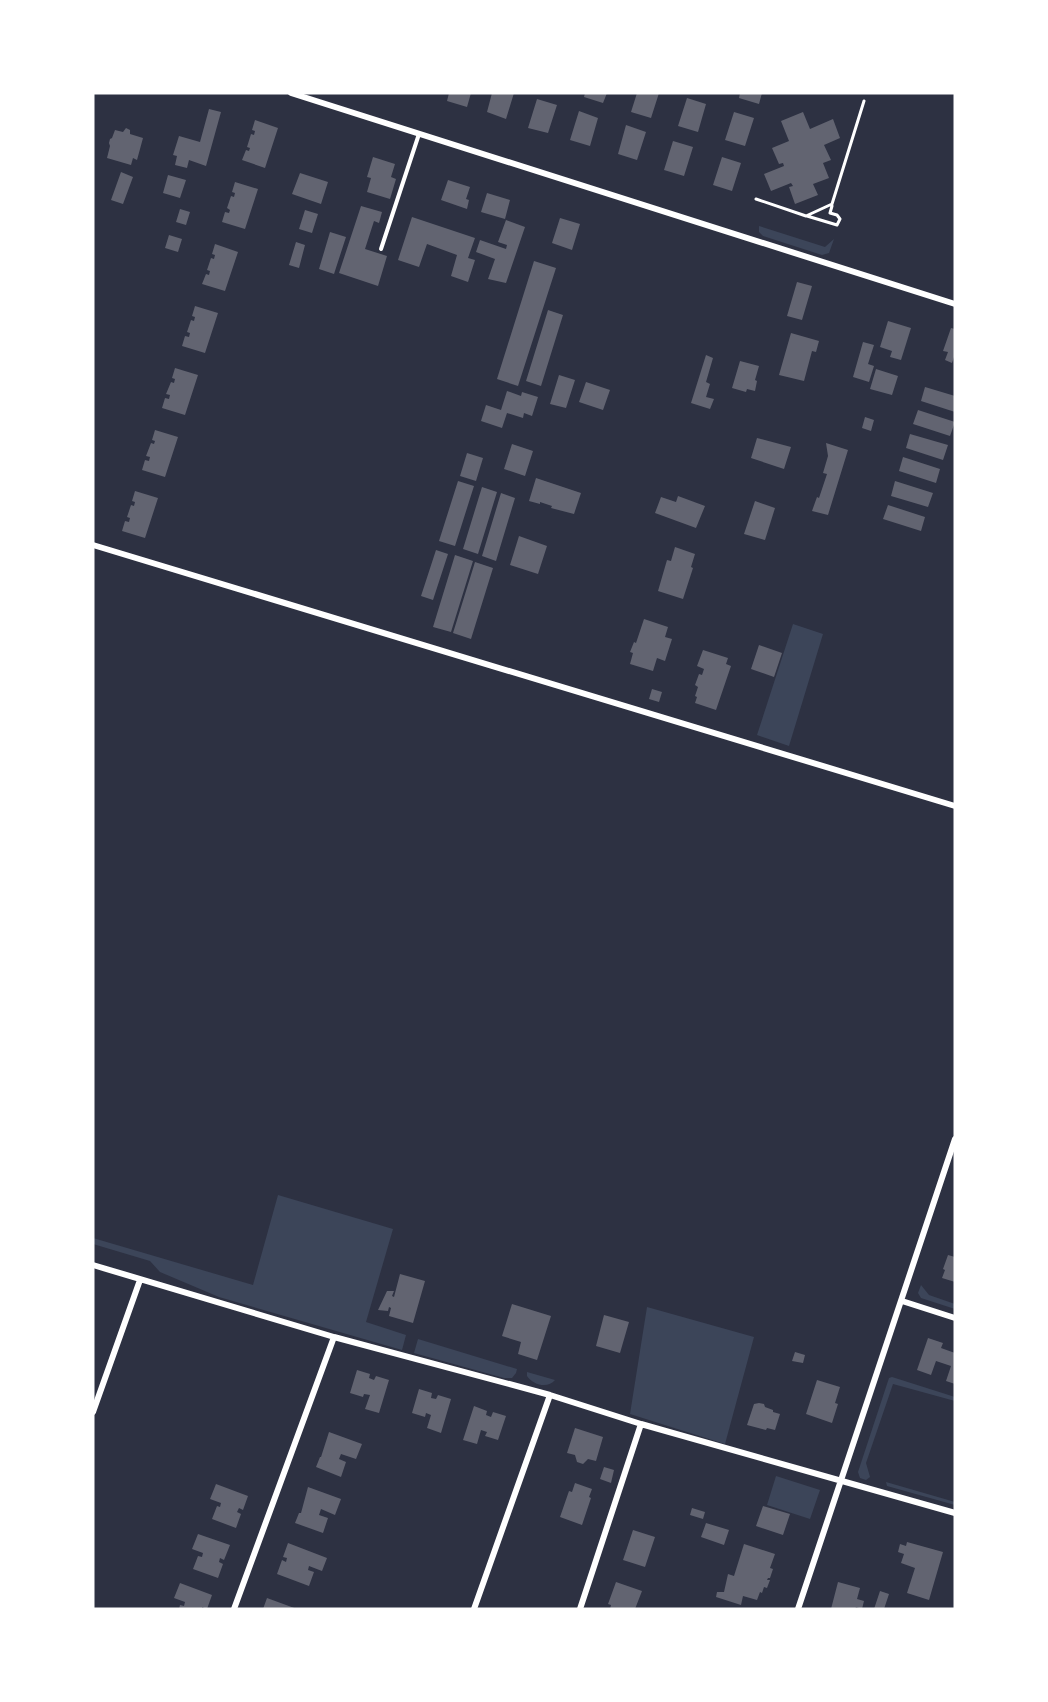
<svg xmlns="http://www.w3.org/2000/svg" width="1048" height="1702" font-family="'Crimson Pro',serif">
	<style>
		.green { fill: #3c4559 }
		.building { fill: #626471 }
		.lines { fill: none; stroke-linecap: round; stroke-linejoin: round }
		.path { stroke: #fff; stroke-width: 3 }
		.service { stroke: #fff; stroke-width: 4 }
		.minor { stroke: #fff; stroke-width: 6 }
	</style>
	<rect width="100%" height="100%" fill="#2d3142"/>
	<path class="green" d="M 759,226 L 825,247 L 834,239 L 829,253 L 822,255 L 763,236 L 759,232 Z
		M 793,624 L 823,634 L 789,746 L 757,735 Z
		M 278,1195 L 393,1229 L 366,1322 L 406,1335 L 402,1350 L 219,1297 L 160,1272 L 150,1261 L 93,1244 L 93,1238 L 253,1285 Z
		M 921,1285 L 929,1295 L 955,1304 L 955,1309 L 921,1298 L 918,1293 Z
		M 647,1307 L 754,1337 L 725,1444 L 630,1414 Z
		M 418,1339 L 517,1369 L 516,1373 L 512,1378 L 504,1378 L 414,1353 Z
		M 527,1372 L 555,1380 C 548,1389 533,1385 527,1376 Z
		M 892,1377 L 955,1397 L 955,1401 L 893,1384 L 866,1463 L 870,1477 L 866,1480 L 860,1478 L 858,1472 L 889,1378 Z
		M 776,1476 L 820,1490 L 810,1519 L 767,1505 Z
		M 886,1482 L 955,1502 L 955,1505 L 887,1486 Z"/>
	<path class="building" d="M 449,93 L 471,93 L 467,107 L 447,101 Z
		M 492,93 L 514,93 L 506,119 L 487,112 Z
		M 585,93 L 607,93 L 603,103 L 584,97 Z
		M 637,93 L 659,93 L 651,118 L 631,112 Z
		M 740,93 L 762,93 L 759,104 L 739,98 Z
		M 687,98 L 706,104 L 698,132 L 678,126 Z
		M 537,99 L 557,105 L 548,133 L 528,128 Z
		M 209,109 L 221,112 L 206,166 L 189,160 L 187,168 L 175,165 L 177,156 L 173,155 L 179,136 L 200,142 Z
		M 579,111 L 598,118 L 590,146 L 570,140 Z
		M 734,112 L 754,118 L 745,146 L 725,140 Z
		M 803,112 L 810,129 L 833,119 L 840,138 L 824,145 L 831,160 L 823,163 L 829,178 L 813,184 L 818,195 L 795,204 L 789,187 L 793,186 L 791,183 L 771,191 L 764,174 L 784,166 L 783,163 L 779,164 L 772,148 L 789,141 L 781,121 Z
		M 255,120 L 278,128 L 265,168 L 242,160 L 246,150 L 249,151 L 250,148 L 247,147 L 251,134 L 254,135 L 255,131 L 252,130 Z
		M 626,125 L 646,132 L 637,160 L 618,154 Z
		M 126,128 L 130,130 L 130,134 L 143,138 L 137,160 L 133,158 L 131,165 L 107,158 L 110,146 L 109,143 L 110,139 L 112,138 L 115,130 L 123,132 Z
		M 673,141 L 693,147 L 684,176 L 664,170 Z
		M 373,157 L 395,164 L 391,177 L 396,179 L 390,199 L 367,192 L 371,178 L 367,177 Z
		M 722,157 L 741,163 L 732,191 L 713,185 Z
		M 121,172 L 133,177 L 123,204 L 111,200 Z
		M 300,173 L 328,182 L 321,204 L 292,194 Z
		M 168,175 L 186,180 L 180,198 L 163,193 Z
		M 448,180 L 470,187 L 466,199 L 469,200 L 467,209 L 441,200 Z
		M 235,182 L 258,189 L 245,229 L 222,222 L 225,212 L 229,213 L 230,210 L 227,208 L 231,196 L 234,197 L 235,193 L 232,192 Z
		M 487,193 L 510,200 L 505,219 L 481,212 Z
		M 361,206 L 382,212 L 379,223 L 374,221 L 365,249 L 387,256 L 378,286 L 339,273 Z
		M 180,209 L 190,212 L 186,225 L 176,222 Z
		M 305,210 L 318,214 L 312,233 L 299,229 Z
		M 412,217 L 475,238 L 468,258 L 475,260 L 468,282 L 451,276 L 457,255 L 427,244 L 419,267 L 398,260 Z
		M 560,218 L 580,224 L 572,250 L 552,243 Z
		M 506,220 L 525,227 L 506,283 L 488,279 L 495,259 L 476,252 L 480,240 L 506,249 L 507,245 L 498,242 Z
		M 330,232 L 346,237 L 334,274 L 319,269 Z
		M 169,235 L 182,239 L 178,252 L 165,248 Z
		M 296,242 L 305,245 L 299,268 L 289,265 Z
		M 215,244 L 238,252 L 225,291 L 202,284 L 206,274 L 209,275 L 210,271 L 207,270 L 211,258 L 214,259 L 215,255 L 212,254 Z
		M 534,261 L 556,268 L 518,386 L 497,379 Z
		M 797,282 L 812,286 L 802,320 L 787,316 Z
		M 195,306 L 218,313 L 205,353 L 182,346 L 185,336 L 189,337 L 190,333 L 187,332 L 191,320 L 194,321 L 195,317 L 192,316 Z
		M 548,310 L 563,315 L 541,386 L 526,381 Z
		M 888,321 L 911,328 L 901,360 L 890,357 L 892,351 L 880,347 Z
		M 951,328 L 955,329 L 955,354 L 952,363 L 945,360 L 948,352 L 943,351 Z
		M 791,333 L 819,341 L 816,352 L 812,351 L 804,381 L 779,375 Z
		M 863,342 L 874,345 L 868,364 L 874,366 L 869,382 L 853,377 Z
		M 706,355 L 713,358 L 706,382 L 710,384 L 706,397 L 714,399 L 710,409 L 691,403 Z
		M 740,361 L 759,366 L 755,380 L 757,381 L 755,391 L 747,389 L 746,392 L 732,388 Z
		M 175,368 L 198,375 L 185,415 L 162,408 L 165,398 L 169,399 L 170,395 L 166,394 L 171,382 L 174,383 L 175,379 L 172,378 Z
		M 876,369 L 898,376 L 892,395 L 870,389 Z
		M 559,375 L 575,380 L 566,408 L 550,404 Z
		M 586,382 L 610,390 L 603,410 L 579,402 Z
		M 925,387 L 955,396 L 955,412 L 921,401 Z
		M 507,391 L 521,396 L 522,392 L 538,397 L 532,416 L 524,413 L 523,418 L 507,413 L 502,428 L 481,421 L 486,405 L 501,410 Z
		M 918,410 L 955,422 L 950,436 L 913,424 Z
		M 865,417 L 874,420 L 871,431 L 862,428 Z
		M 155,430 L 178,437 L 165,477 L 142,470 L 145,460 L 149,461 L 150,457 L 146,456 L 151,443 L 154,444 L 155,441 L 152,440 Z
		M 910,434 L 948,445 L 943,460 L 906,448 Z
		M 757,438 L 791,447 L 784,469 L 751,458 Z
		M 826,443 L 848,450 L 828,515 L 812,511 L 817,497 L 819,498 L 827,474 L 823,473 L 828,456 Z
		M 512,444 L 533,451 L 525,476 L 504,469 Z
		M 467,453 L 483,458 L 476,481 L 460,476 Z
		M 903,457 L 940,469 L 936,483 L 899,471 Z
		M 536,478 L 581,493 L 574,514 L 551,508 L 552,506 L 540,502 L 540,504 L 529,501 Z
		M 458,481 L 474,486 L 455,546 L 439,541 Z
		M 895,481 L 933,493 L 928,507 L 891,496 Z
		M 482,487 L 497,492 L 478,554 L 463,549 Z
		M 135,491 L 158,498 L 145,538 L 122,531 L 125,521 L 129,522 L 130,518 L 127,517 L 131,505 L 134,506 L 135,502 L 132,501 Z
		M 501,493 L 515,498 L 496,561 L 482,556 Z
		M 678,496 L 705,506 L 696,528 L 655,513 L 661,497 L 676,502 Z
		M 755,501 L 775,508 L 765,540 L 744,534 Z
		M 888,505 L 925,517 L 921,531 L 883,519 Z
		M 519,536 L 547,546 L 538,574 L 510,565 Z
		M 675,547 L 695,554 L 691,567 L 693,568 L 683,599 L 658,591 L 667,560 L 671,561 Z
		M 436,550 L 448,554 L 433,600 L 421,596 Z
		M 455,555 L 473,561 L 451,632 L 433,627 Z
		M 475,562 L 493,568 L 471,639 L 453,633 Z
		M 644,619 L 668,627 L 665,637 L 672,639 L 665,661 L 657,658 L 653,671 L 630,664 L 633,653 L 630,652 L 634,642 L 636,643 Z
		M 759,645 L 782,653 L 774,677 L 751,669 Z
		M 703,650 L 728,658 L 726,664 L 731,666 L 716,710 L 695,703 L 697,697 L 695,696 L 698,687 L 695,685 L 699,674 L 702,675 L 704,669 L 697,666 Z
		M 652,689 L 662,692 L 659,702 L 649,699 Z
		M 948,1255 L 955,1257 L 955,1282 L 942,1278 L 945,1270 L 943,1269 Z
		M 400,1274 L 425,1281 L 413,1323 L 389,1316 L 391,1308 L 389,1307 L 388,1311 L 378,1310 L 387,1291 L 394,1291 L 392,1296 L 394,1297 Z
		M 512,1304 L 551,1316 L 537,1360 L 518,1354 L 521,1342 L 502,1336 Z
		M 604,1315 L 629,1322 L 620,1353 L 596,1346 Z
		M 928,1338 L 943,1343 L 941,1348 L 955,1353 L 955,1384 L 946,1381 L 951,1366 L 936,1361 L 931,1375 L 917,1370 Z
		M 795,1352 L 805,1355 L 803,1363 L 792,1361 Z
		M 357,1370 L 370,1374 L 369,1378 L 374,1380 L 376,1376 L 389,1380 L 379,1413 L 365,1409 L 370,1395 L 364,1394 L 363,1397 L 350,1393 Z
		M 817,1380 L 840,1387 L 835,1403 L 838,1404 L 832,1423 L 806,1414 Z
		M 419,1389 L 432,1393 L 431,1398 L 436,1399 L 438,1395 L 451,1399 L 441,1433 L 427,1428 L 431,1415 L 426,1413 L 425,1417 L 412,1413 Z
		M 759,1403 L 764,1404 L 765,1407 L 773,1410 L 773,1412 L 780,1414 L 775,1430 L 767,1428 L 766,1430 L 747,1425 L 754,1404 Z
		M 474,1406 L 487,1411 L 486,1415 L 491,1417 L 493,1412 L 506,1416 L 498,1440 L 485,1436 L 487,1432 L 481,1430 L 477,1444 L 463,1440 Z
		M 575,1428 L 603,1437 L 596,1461 L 588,1459 L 583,1464 L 577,1462 L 575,1455 L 567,1453 Z
		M 329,1432 L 362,1444 L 356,1459 L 341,1454 L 339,1459 L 346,1462 L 341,1477 L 316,1467 L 320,1457 L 321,1457 Z
		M 604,1467 L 614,1470 L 611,1483 L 600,1479 Z
		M 575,1483 L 592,1489 L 589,1497 L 591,1498 L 582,1525 L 560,1517 L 569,1491 L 572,1492 Z
		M 216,1484 L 248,1496 L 243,1510 L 239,1508 L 237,1512 L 241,1514 L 236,1528 L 212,1519 L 217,1506 L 220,1507 L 221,1503 L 210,1499 Z
		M 308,1487 L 341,1499 L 335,1515 L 321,1509 L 319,1515 L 328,1518 L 323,1533 L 295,1523 L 299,1513 L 301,1513 Z
		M 763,1506 L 790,1514 L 783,1535 L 756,1526 Z
		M 692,1508 L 705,1512 L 703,1519 L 690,1515 Z
		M 706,1523 L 729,1530 L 724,1545 L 701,1537 Z
		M 633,1530 L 655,1537 L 645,1567 L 623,1560 Z
		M 198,1534 L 230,1545 L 224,1560 L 220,1558 L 219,1562 L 223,1564 L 218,1578 L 193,1569 L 198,1556 L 202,1557 L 203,1553 L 192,1549 Z
		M 907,1542 L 943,1552 L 929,1600 L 907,1593 L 915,1568 L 901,1563 L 904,1554 L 898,1552 L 900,1544 L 906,1546 Z
		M 288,1543 L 327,1558 L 322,1571 L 309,1566 L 308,1570 L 314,1572 L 309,1586 L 277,1574 L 282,1560 L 286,1562 L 287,1558 L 283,1557 Z
		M 744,1544 L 775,1554 L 770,1568 L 773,1569 L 770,1578 L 768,1578 L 767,1580 L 770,1580 L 767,1588 L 764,1587 L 762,1593 L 760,1592 L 757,1600 L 743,1596 L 741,1605 L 716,1597 L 717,1592 L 724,1592 L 728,1574 L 734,1576 Z
		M 616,1582 L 642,1591 L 635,1609 L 610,1609 L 611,1605 L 608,1604 Z
		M 838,1582 L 860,1588 L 857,1599 L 864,1601 L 862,1609 L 856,1607 L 855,1609 L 831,1609 Z
		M 180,1583 L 212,1595 L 207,1609 L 202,1607 L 202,1609 L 179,1609 L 180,1605 L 184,1606 L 185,1602 L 174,1598 Z
		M 880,1591 L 889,1594 L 884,1609 L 874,1609 Z
		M 267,1598 L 297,1609 L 263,1609 Z"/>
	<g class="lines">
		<path class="path" d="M 756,199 L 806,216 L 832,204 L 864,101
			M 807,216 L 837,225 L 840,219 L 837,215 L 830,213 L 832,206"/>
		<path class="service" d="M 381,249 L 419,134"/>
		<path class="minor" d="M 291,93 L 955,304
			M 93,545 L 955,806
			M 93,1265 L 334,1337 L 550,1395 L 641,1424 L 955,1513
			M 902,1301 L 955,1318
			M 93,1412 L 140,1280
			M 234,1609 L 334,1337
			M 474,1609 L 550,1395
			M 580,1609 L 641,1424
			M 798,1609 L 955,1139"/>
	</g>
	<rect width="1048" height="1702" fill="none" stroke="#ffffff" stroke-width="189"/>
</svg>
